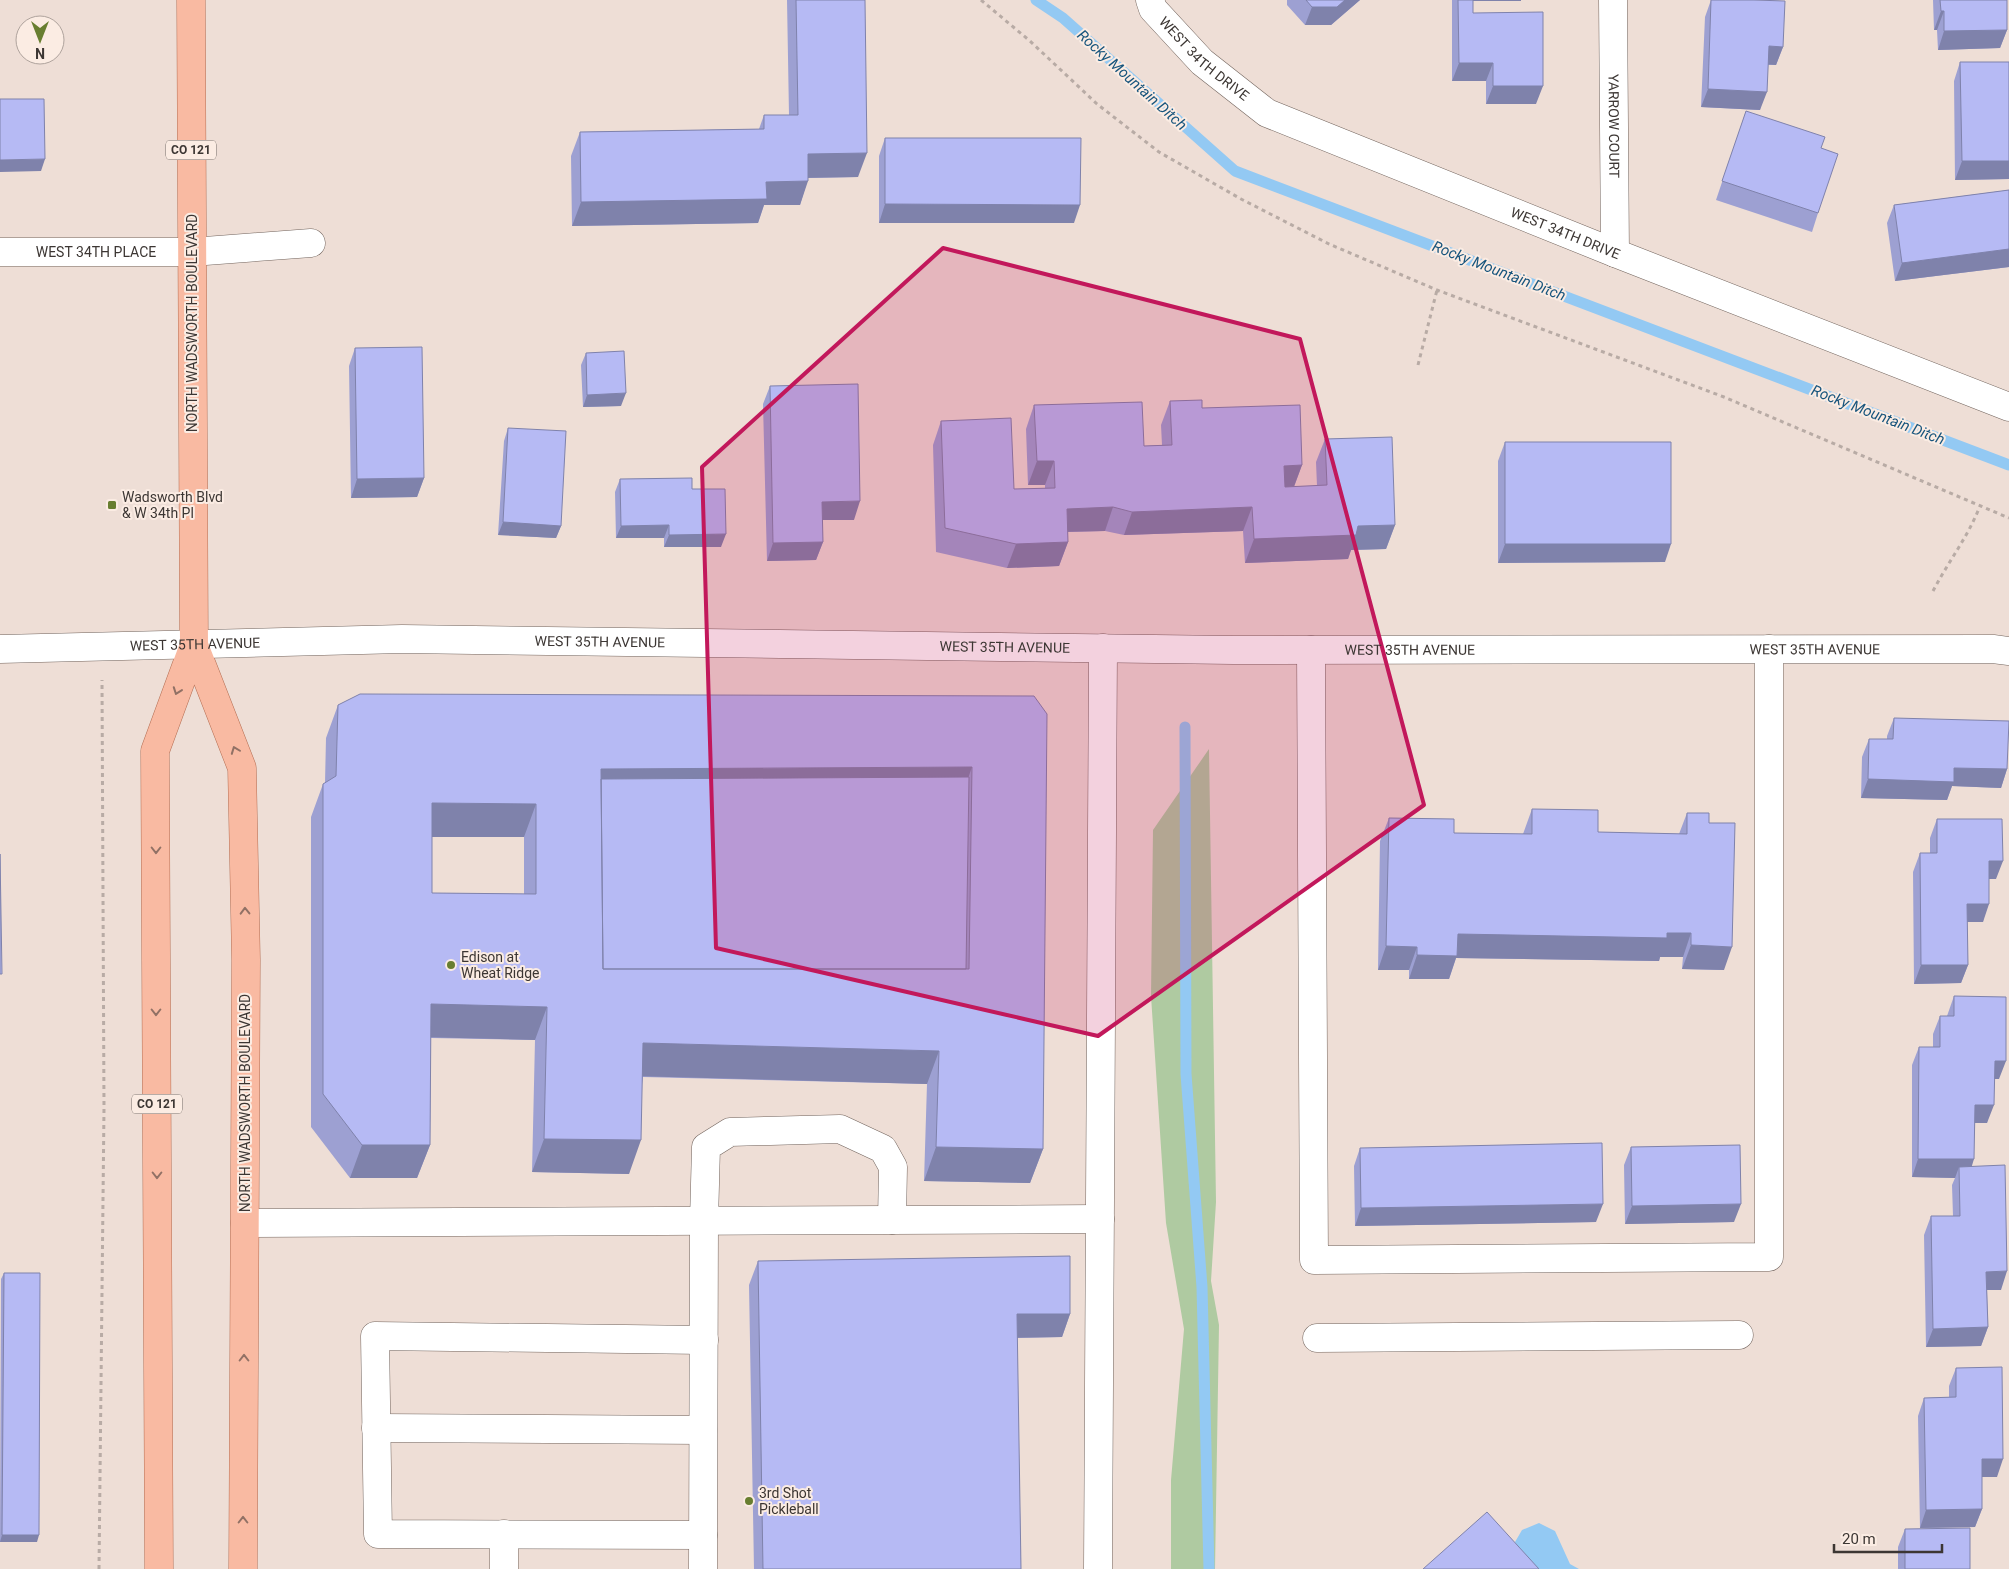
<svg xmlns="http://www.w3.org/2000/svg" width="2009" height="1569" font-family="Roboto,sans-serif">
	<style>
		.green { fill: #afcaa1 }
		.water { fill: #93c9f3 }
		.lines { fill: none; stroke-linecap: round; stroke-linejoin: round }
		.stream { stroke: #93c9f3; stroke-width: 11 }
		.minor-casing { stroke: #72645d; stroke-width: 29 }
		.major-casing { stroke: #b46e53; stroke-width: 29 }
		.path { stroke: #b8aba5; stroke-width: 3; stroke-dasharray: 4 4; stroke-linecap: butt }
		.minor { stroke: #fff; stroke-width: 28 }
		.major { stroke: #f9baa2; stroke-width: 28 }
		.wall { fill: #9da0d2; fill-rule: evenodd }
		.shaded-wall { fill: #7f82ab }
		.building { fill: #b6baf4; stroke: #7f82ab; fill-rule: evenodd }
		.oneway { stroke: #917165 }
		.marked { fill: #c2185b; fill-opacity: 0.2; stroke: #c2185b; stroke-width: 4; stroke-linejoin: round }
		.poi-dot { fill: #687e30; stroke: #fbece3; stroke-width: 2 }
		.labels { text-anchor: middle; stroke-width: 4; stroke-linejoin: round; paint-order: stroke }
		.shield { fill: #fbece3; stroke: #756d68; stroke-width: 1 }
		.shield-label { font-size: 12px; font-weight: bold; fill: #3c3633 }
		.street-label { font-size: 14px; fill: #3c3633; stroke: #fbece3 }
		.poi-label { font-size: 14px; fill: #3c3633; stroke: #fbece3; text-anchor: start }
		.water-label { font-size: 15px; font-style: italic; fill: #18557d; stroke: #fbece3 }
	</style>
	<rect width="100%" height="100%" fill="#eeded6"/>
	<path class="green" d="M 1209,749 L 1216,1202 L 1211,1281 L 1219,1325 L 1215,1569 L 1171,1569 L 1171,1480 L 1184,1329 L 1166,1223 L 1151,996 L 1153,830 Z"/>
	<path class="water" d="M 1539,1523 L 1555,1531 L 1570,1564 L 1579,1569 L 1528,1569 L 1521,1563 L 1515,1542 L 1522,1530 Z"/>
	<g class="lines">
		<path class="stream" d="M 1036,0 L 1063,18 L 1235,171 L 2009,465
			M 1185,727 L 1186,1074 L 1202,1287 L 1209,1569"/>
		<g class="minor-casing">
			<g id="minor">
				<path id="s1" d="M 1150,0 L 1153,9 L 1202,62 L 1267,113 L 1615,253 L 2009,407"/>
				<path id="s2" d="M 1613,0 L 1615,253"/>
				<path id="s3" d="M 0,252 L 192,252 L 311,243"/>
				<path id="s4" d="M 0,649 L 402,639 L 1233,650 L 1993,649 L 2009,651"/>
				<path d="M 1311,650 L 1314,1260 L 1769,1257 L 1769,649"/>
				<path d="M 245,1223 L 1100,1219"/>
				<path d="M 1317,1338 L 1739,1335"/>
				<path d="M 376,1428 L 703,1430"/>
				<path d="M 504,1534 L 504,1569"/>
				<path d="M 703,1535 L 378,1534 L 375,1336 L 704,1340"/>
				<path d="M 703,1569 L 704,1221 L 706,1147 L 730,1132 L 840,1129 L 883,1149 L 893,1167 L 892,1220"/>
				<path d="M 1098,1569 L 1103,648"/>
			</g>
		</g>
		<g class="major-casing">
			<path id="major" d="M 194,645 L 242,768 L 246,960 L 243,1569
				M 159,1569 L 155,751 L 194,645 L 191,0"/>
		</g>
		<path class="path" d="M 981,0 L 1030,41 L 1097,104 L 1159,152 L 1241,199 L 1329,244 L 1437,290 L 1724,397 L 2009,518
			M 1418,365 L 1437,290
			M 1933,591 C 1948,562 1968,537 1980,506
			M 99,1569 L 104,1108 L 102,680"/>
		<use href="#minor" class="minor"/>
		<use href="#major" class="major"/>
	</g>
	<path class="wall" d="M 787,0 L 865,0 L 858,177 L 808,178 L 800,205 L 764,205 L 758,223 L 572,226 L 571,156 L 580,132 L 759,129 L 764,115 L 789,115 Z
		M 1287,0 L 1360,0 L 1331,25 L 1305,25 L 1287,5 Z
		M 1452,0 L 1521,0 L 1521,1 L 1473,1 L 1473,13 L 1536,104 L 1486,104 L 1486,81 L 1452,81 Z
		M 1711,0 L 1754,0 L 1783,47 L 1776,65 L 1768,65 L 1760,110 L 1701,107 L 1705,17 Z
		M 1933,0 L 2007,0 L 2007,30 L 2000,48 L 1938,50 L 1937,30 L 1934,30 Z
		M 1960,62 L 2009,62 L 2009,179 L 1955,180 L 1954,81 Z
		M 1746,111 L 1821,148 L 1818,213 L 1812,232 L 1716,200 Z
		M 885,138 L 1074,223 L 879,223 L 879,156 Z
		M 2009,190 L 2009,267 L 1895,281 L 1887,223 L 1894,205 Z
		M 355,348 L 424,478 L 417,497 L 351,498 L 349,366 Z
		M 586,353 L 621,406 L 583,407 L 581,365 Z
		M 770,386 L 854,520 L 822,520 L 823,542 L 816,560 L 767,561 L 763,404 Z
		M 1170,401 L 1202,408 L 1302,465 L 1294,487 L 1317,486 L 1316,462 L 1325,439 L 1395,525 L 1386,549 L 1351,550 L 1348,559 L 1245,563 L 1243,531 L 1124,535 L 1105,531 L 1068,532 L 1068,542 L 1059,566 L 1007,568 L 936,552 L 933,445 L 941,421 L 1014,489 L 1045,488 L 1045,485 L 1028,485 L 1026,429 L 1034,405 L 1144,446 L 1162,445 L 1161,425 Z
		M 508,428 L 561,526 L 556,538 L 498,535 L 504,441 Z
		M 1505,442 L 1665,562 L 1498,563 L 1498,461 Z
		M 620,479 L 692,489 L 721,547 L 664,547 L 664,538 L 616,538 L 615,492 Z
		M 1034,696 L 1043,1149 L 1030,1183 L 924,1181 L 927,1084 L 643,1077 L 629,1174 L 532,1172 L 535,1040 L 431,1038 L 430,1145 L 417,1178 L 350,1178 L 311,1127 L 311,817 L 323,784 L 325,783 L 326,738 L 338,705 ZM 432,837 L 524,837 L 524,894 L 432,893 Z
		M 1894,718 L 2007,769 L 2001,788 L 1952,786 L 1947,800 L 1861,798 L 1862,757 L 1869,739 L 1887,739 L 1887,736 Z
		M 1532,809 L 1598,832 L 1679,834 L 1687,813 L 1709,823 L 1724,970 L 1682,969 L 1683,957 L 1660,957 L 1659,961 L 1456,958 L 1449,979 L 1409,979 L 1409,970 L 1378,970 L 1380,841 L 1389,818 L 1454,833 L 1523,834 Z
		M 1937,819 L 1996,879 L 1989,879 L 1983,922 L 1967,922 L 1968,965 L 1961,983 L 1914,984 L 1913,872 L 1920,853 L 1930,853 L 1930,838 Z
		M 1954,996 L 1999,1079 L 1994,1079 L 1987,1123 L 1975,1123 L 1972,1166 L 2001,1290 L 1987,1290 L 1988,1327 L 1981,1346 L 1926,1347 L 1924,1235 L 1931,1216 L 1953,1216 L 1952,1185 L 1955,1178 L 1912,1177 L 1912,1065 L 1919,1047 L 1933,1047 L 1933,1034 L 1940,1016 L 1947,1016 Z
		M 1631,1147 L 1734,1222 L 1625,1224 L 1624,1165 Z
		M 1360,1148 L 1596,1222 L 1355,1226 L 1354,1166 Z
		M 758,1261 L 1070,1314 L 1062,1337 L 1017,1338 L 1021,1569 L 754,1569 L 749,1285 Z
		M 4,1273 L 37,1542 L 0,1542 L 1,1279 Z
		M 1956,1368 L 1997,1477 L 1982,1477 L 1982,1509 L 1975,1527 L 1920,1528 L 1918,1416 L 1924,1398 L 1949,1397 L 1949,1386 Z
		M 1905,1529 L 1970,1569 L 1898,1569 L 1898,1547 Z"/>
	<path class="shaded-wall" d="M 1345,0 L 1360,0 L 1331,25 L 1305,25 L 1312,7 Z
		M 1467,0 L 1521,0 L 1521,1 L 1466,1 Z
		M 1941,11 L 1944,11 L 1937,30 L 1934,30 Z
		M 2007,30 L 2000,48 L 1938,50 L 1944,31 Z
		M 1769,46 L 1783,47 L 1776,65 L 1762,64 Z
		M 1459,63 L 1493,63 L 1486,81 L 1452,81 Z
		M 1493,86 L 1543,86 L 1536,104 L 1486,104 Z
		M 1708,89 L 1767,92 L 1760,110 L 1701,107 Z
		M 867,153 L 858,177 L 799,178 L 808,154 Z
		M 45,159 L 41,171 L 0,172 L 0,160 Z
		M 1962,161 L 2009,161 L 2009,179 L 1955,180 Z
		M 808,181 L 800,205 L 764,205 L 758,223 L 572,226 L 581,202 L 766,182 Z
		M 885,204 L 1080,205 L 1074,223 L 879,223 Z
		M 2009,249 L 2009,267 L 1895,281 L 1902,263 Z
		M 626,393 L 621,406 L 583,407 L 587,395 Z
		M 1037,461 L 1054,461 L 1045,485 L 1028,485 Z
		M 1302,465 L 1293,489 L 1276,490 L 1284,466 Z
		M 424,478 L 417,497 L 351,498 L 357,479 Z
		M 860,501 L 854,520 L 815,520 L 822,502 Z
		M 1113,507 L 1105,531 L 1058,532 L 1067,509 Z
		M 1252,507 L 1243,531 L 1124,535 L 1132,512 Z
		M 503,522 L 561,526 L 556,538 L 498,535 Z
		M 669,525 L 664,538 L 616,538 L 621,526 Z
		M 1395,525 L 1386,549 L 1351,550 L 1348,559 L 1245,563 L 1254,539 L 1358,526 Z
		M 726,534 L 721,547 L 664,547 L 669,535 Z
		M 823,542 L 816,560 L 767,561 L 773,543 Z
		M 1068,542 L 1059,566 L 1007,568 L 1016,544 Z
		M 1505,544 L 1671,544 L 1665,562 L 1498,563 Z
		M 972,767 L 960,801 L 597,802 L 601,769 Z
		M 1954,768 L 2007,769 L 2001,788 L 1952,786 L 1947,800 L 1861,798 L 1868,779 Z
		M 432,803 L 536,804 L 524,837 L 420,837 Z
		M 1989,861 L 2003,861 L 1996,879 L 1982,879 Z
		M 1967,904 L 1989,904 L 1983,922 L 1961,922 Z
		M 1667,933 L 1691,933 L 1683,957 L 1660,957 L 1659,961 L 1456,958 L 1449,979 L 1409,979 L 1417,955 L 1458,934 Z
		M 1691,945 L 1732,947 L 1724,970 L 1682,969 Z
		M 1386,946 L 1417,947 L 1409,970 L 1378,970 Z
		M 1921,965 L 1968,965 L 1961,983 L 1914,984 Z
		M 431,1004 L 547,1007 L 535,1040 L 419,1037 Z
		M 643,1043 L 939,1051 L 927,1084 L 631,1076 Z
		M 1995,1061 L 2006,1061 L 1999,1079 L 1988,1079 Z
		M 1975,1105 L 1994,1105 L 1987,1123 L 1968,1123 Z
		M 544,1139 L 641,1140 L 629,1174 L 532,1172 Z
		M 362,1145 L 430,1145 L 417,1178 L 350,1178 Z
		M 936,1147 L 1043,1149 L 1030,1183 L 924,1181 Z
		M 1918,1159 L 1974,1159 L 1968,1178 L 1959,1167 L 1955,1178 L 1912,1177 Z
		M 1603,1204 L 1596,1222 L 1355,1226 L 1361,1208 Z
		M 1741,1204 L 1734,1222 L 1625,1224 L 1632,1206 Z
		M 2007,1271 L 2001,1290 L 1980,1290 L 1986,1272 Z
		M 1017,1314 L 1070,1314 L 1062,1337 L 1008,1338 Z
		M 1988,1327 L 1981,1346 L 1926,1347 L 1933,1329 Z
		M 1982,1459 L 2003,1459 L 1997,1477 L 1975,1477 Z
		M 1982,1509 L 1975,1527 L 1920,1528 L 1926,1510 Z
		M 2,1535 L 39,1535 L 37,1542 L 0,1542 Z"/>
	<path class="building" d="M 796,0 L 865,0 L 867,153 L 808,154 L 808,181 L 766,182 L 767,199 L 581,202 L 580,132 L 764,129 L 764,115 L 798,115 Z
		M 1306,0 L 1345,0 L 1337,7 L 1312,7 Z
		M 1458,0 L 1473,0 L 1473,13 L 1543,12 L 1543,86 L 1493,86 L 1493,63 L 1459,63 Z
		M 1711,0 L 1754,0 L 1785,1 L 1783,47 L 1769,46 L 1767,92 L 1708,89 Z
		M 1940,0 L 2007,0 L 2007,30 L 1944,31 L 1944,11 L 1941,11 Z
		M 1960,62 L 2009,62 L 2009,161 L 1962,161 Z
		M 0,99 L 44,99 L 45,159 L 0,160 Z
		M 1746,111 L 1825,137 L 1821,148 L 1838,154 L 1818,213 L 1722,181 Z
		M 885,138 L 1081,138 L 1080,205 L 885,204 Z
		M 2009,190 L 2009,249 L 1902,263 L 1894,205 Z
		M 422,347 L 424,478 L 357,479 L 355,348 Z
		M 624,351 L 626,393 L 587,395 L 586,353 Z
		M 858,384 L 860,501 L 822,502 L 823,542 L 773,543 L 770,386 Z
		M 1202,400 L 1202,408 L 1300,405 L 1302,465 L 1284,466 L 1285,487 L 1327,485 L 1325,439 L 1392,437 L 1395,525 L 1358,526 L 1356,535 L 1254,539 L 1252,507 L 1132,512 L 1113,507 L 1067,509 L 1068,542 L 1016,544 L 945,528 L 941,421 L 1011,418 L 1014,489 L 1055,488 L 1054,461 L 1037,461 L 1034,405 L 1142,402 L 1144,446 L 1172,445 L 1170,401 Z
		M 508,428 L 566,431 L 561,526 L 503,522 Z
		M 1505,442 L 1671,442 L 1671,544 L 1505,544 Z
		M 692,478 L 692,489 L 725,489 L 726,534 L 669,535 L 669,525 L 621,526 L 620,479 Z
		M 360,694 L 1034,696 L 1047,714 L 1043,1149 L 936,1147 L 939,1051 L 643,1043 L 641,1140 L 544,1139 L 547,1007 L 431,1004 L 430,1145 L 362,1145 L 323,1094 L 323,784 L 336,776 L 338,705 ZM 972,767 L 969,969 L 603,969 L 601,769 ZM 432,803 L 536,804 L 536,894 L 432,893 Z
		M 1894,718 L 2009,721 L 2007,769 L 1954,768 L 1954,782 L 1868,779 L 1869,739 L 1893,739 Z
		M 969,777 L 966,969 L 603,969 L 601,779 Z
		M 1532,809 L 1598,810 L 1598,832 L 1687,834 L 1687,813 L 1709,813 L 1709,823 L 1735,823 L 1732,947 L 1691,945 L 1691,933 L 1667,933 L 1667,938 L 1458,934 L 1457,956 L 1417,955 L 1417,947 L 1386,946 L 1389,818 L 1454,819 L 1454,833 L 1532,834 Z
		M 1937,819 L 2002,819 L 2003,861 L 1989,861 L 1989,904 L 1967,904 L 1968,965 L 1921,965 L 1920,853 L 1937,853 Z
		M 0,854 L 2,974 L 0,974 Z
		M 1954,996 L 2006,997 L 2006,1061 L 1995,1061 L 1994,1105 L 1975,1105 L 1974,1159 L 1918,1159 L 1919,1047 L 1940,1047 L 1940,1016 L 1954,1016 Z
		M 1602,1143 L 1603,1204 L 1361,1208 L 1360,1148 Z
		M 1740,1145 L 1741,1204 L 1632,1206 L 1631,1147 Z
		M 2005,1165 L 2007,1271 L 1986,1272 L 1988,1327 L 1933,1329 L 1931,1216 L 1960,1216 L 1959,1167 Z
		M 1070,1256 L 1070,1314 L 1017,1314 L 1021,1569 L 763,1569 L 758,1261 Z
		M 4,1273 L 40,1273 L 39,1535 L 2,1535 Z
		M 2002,1367 L 2003,1459 L 1982,1459 L 1982,1509 L 1926,1510 L 1924,1398 L 1956,1397 L 1956,1368 Z
		M 1487,1512 L 1539,1569 L 1423,1569 Z
		M 1970,1528 L 1970,1569 L 1905,1569 L 1905,1529 Z"/>
	<defs><path id="oneway-chevron" d="M-2-3.5L2.5 0L-2 3.5" fill="none" stroke-width="1.6" stroke-linecap="round" stroke-linejoin="round" transform="scale(1.25)"/></defs>
	<g class="oneway">
		<use href="#oneway-chevron" transform="translate(177 691) rotate(110)"/>
		<use href="#oneway-chevron" transform="translate(235 750) rotate(-111)"/>
		<use href="#oneway-chevron" transform="translate(156 850) rotate(90)"/>
		<use href="#oneway-chevron" transform="translate(245 911) rotate(-91)"/>
		<use href="#oneway-chevron" transform="translate(156 1012) rotate(90)"/>
		<use href="#oneway-chevron" transform="translate(157 1175) rotate(90)"/>
		<use href="#oneway-chevron" transform="translate(244 1358) rotate(-90)"/>
		<use href="#oneway-chevron" transform="translate(243 1520) rotate(-90)"/>
	</g>
	<path class="marked" d="M 943,248 L 1300,339 L 1424,805 L 1098,1036 L 716,948 L 702,467 Z"/>
	<g class="poi-dot">
		<rect x="107" y="500" width="10" height="10" rx="2.5"/>
		<circle cx="451" cy="965" r="5"/>
		<circle cx="749" cy="1501" r="5"/>
	</g>
	<g class="labels">
		<g class="shield">
			<rect x="166" y="140.5" width="50" height="19" rx="4"/>
			<rect x="132" y="1094.5" width="50" height="19" rx="4"/>
		</g>
		<g class="shield-label">
			<text x="191" y="154">CO 121</text>
			<text x="157" y="1108">CO 121</text>
		</g>
		<g class="street-label">
			<text dy="5" stroke="none"><textPath href="#s1" startOffset="81">WEST 34TH DRIVE</textPath></text>
			<text dy="5" stroke="none"><textPath href="#s2" startOffset="126">YARROW COURT</textPath></text>
			<text dy="5" stroke="none"><textPath href="#s1" startOffset="486">WEST 34TH DRIVE</textPath></text>
			<text dy="5" stroke="none"><textPath href="#s3" startOffset="96">WEST 34TH PLACE</textPath></text>
			<text transform="translate(192 323) rotate(-90)" y="5">NORTH WADSWORTH BOULEVARD</text>
			<text dy="5" stroke="none"><textPath href="#s4" startOffset="600">WEST 35TH AVENUE</textPath></text>
			<text dy="5" stroke="none"><textPath href="#s4" startOffset="195">WEST 35TH AVENUE</textPath></text>
			<text dy="5" stroke="none"><textPath href="#s4" startOffset="1005">WEST 35TH AVENUE</textPath></text>
			<text dy="5" stroke="none"><textPath href="#s4" startOffset="1815">WEST 35TH AVENUE</textPath></text>
			<text dy="5" stroke="none"><textPath href="#s4" startOffset="1410">WEST 35TH AVENUE</textPath></text>
			<text transform="translate(245 1103) rotate(-90)" y="5">NORTH WADSWORTH BOULEVARD</text>
		</g>
		<g class="poi-label">
			<text x="122" y="502">Wadsworth Blvd<tspan x="122" dy="16">&amp; W 34th Pl</tspan></text>
			<text x="461" y="962">Edison at<tspan x="461" dy="16">Wheat Ridge</tspan></text>
			<text x="759" y="1498">3rd Shot<tspan x="759" dy="16">Pickleball</tspan></text>
		</g>
		<g class="water-label">
			<text transform="translate(1132 80) rotate(42)" y="5">Rocky Mountain Ditch</text>
			<text transform="translate(1499 271) rotate(21)" y="5">Rocky Mountain Ditch</text>
			<text transform="translate(1878 415) rotate(21)" y="5">Rocky Mountain Ditch</text>
		</g>
	</g>
	<g transform="translate(40 40) rotate(180)"><circle r="24" fill="#fbece3" stroke="#afa39d"/>
	<path d="M0-4L9 19L0 12L-9 19Z" fill="#687e30"/>
	<text y="-8" font-size="14" font-weight="bold" text-anchor="middle" fill="#3c3633">N</text>
	</g>
	<path d="M1834 1544v8h108v-8" fill="none" stroke="#3c3633" stroke-width="2.5"/>
	<text x="1842" y="1544" font-size="15" fill="#3c3633" stroke="#fbece3" stroke-width="4" paint-order="stroke">20 m</text>
</svg>
